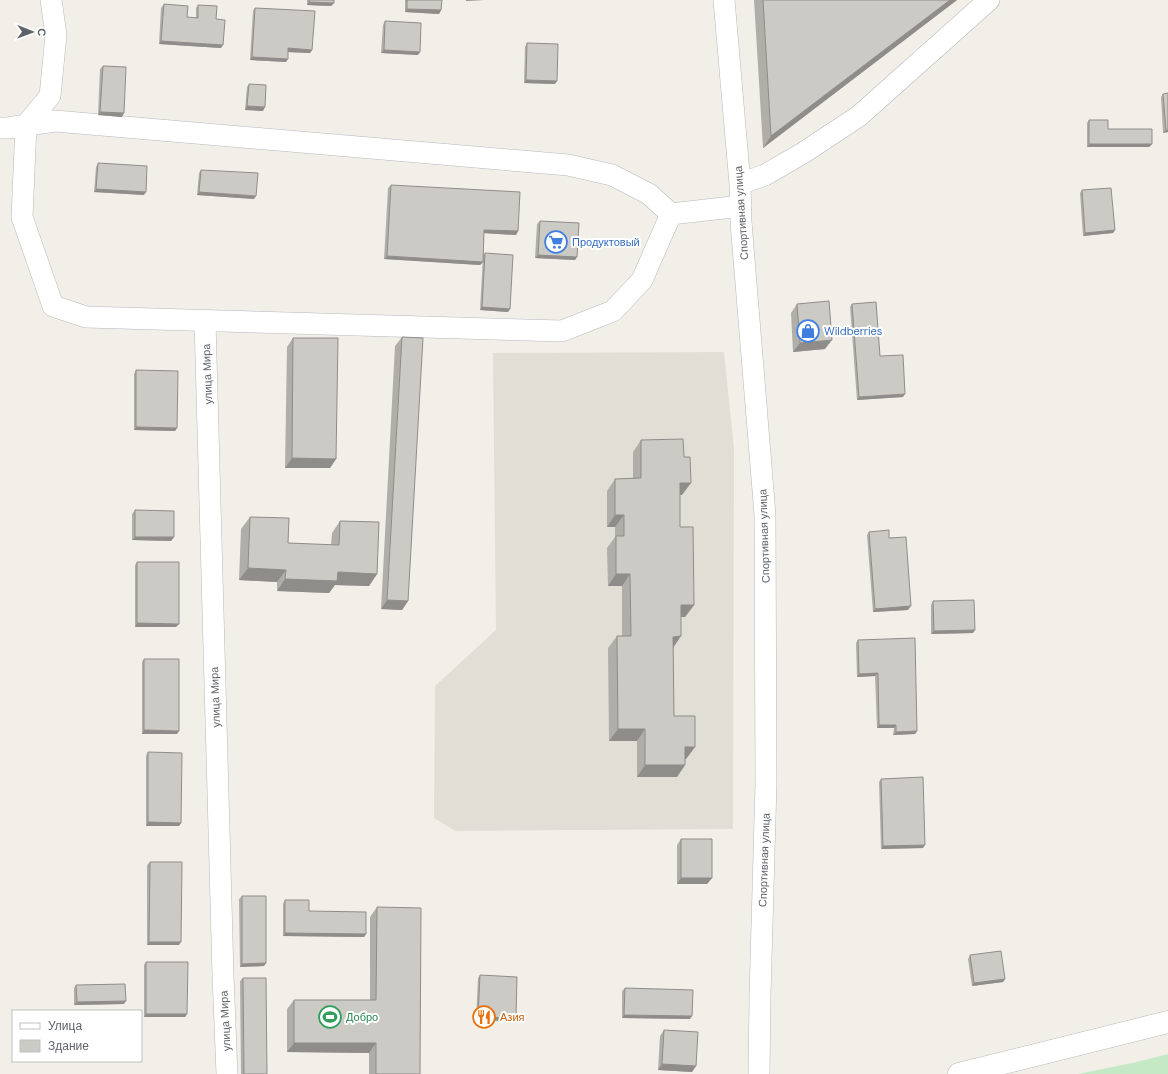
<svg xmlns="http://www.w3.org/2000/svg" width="1168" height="1074" font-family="'DM Sans',sans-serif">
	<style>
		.education { fill: #e1ded6 }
		.green { fill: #c5e8c5 }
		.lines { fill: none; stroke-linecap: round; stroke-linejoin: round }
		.minor-casing { stroke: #b5b8bc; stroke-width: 22 }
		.secondary-casing { stroke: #b6babf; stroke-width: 23 }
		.minor { stroke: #fff; stroke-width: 21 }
		.secondary { stroke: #fff; stroke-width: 22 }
		.wall { fill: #afaea9 }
		.shaded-wall { fill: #8f8d8a }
		.building { fill: #cccac5; stroke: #8f8d8a }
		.labels { text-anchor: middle; stroke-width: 4; stroke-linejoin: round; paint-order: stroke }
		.street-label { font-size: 11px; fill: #5f6368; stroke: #fff }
		.shop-label { font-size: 11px; fill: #366cbe; stroke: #fff; text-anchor: start }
		.leisure-label { font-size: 11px; fill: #27864d; stroke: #fff; text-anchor: start }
		.food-label { font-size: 11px; fill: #c56008; stroke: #fff; text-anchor: start }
	</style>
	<rect width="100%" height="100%" fill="#f1efe8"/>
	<path class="education" d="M 724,352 L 734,449 L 733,829 L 455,831 L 434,818 L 435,686 L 496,630 L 493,353 Z"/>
	<path class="green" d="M 1168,1054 L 1168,1074 L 1078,1074 L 1137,1062 Z"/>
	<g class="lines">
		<g class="minor-casing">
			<path id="minor" d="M 51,0 L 56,35 L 50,96 L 26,125 L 22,217 L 53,306 L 86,317 L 562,331 L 613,311 L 642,280 L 671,214
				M 724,0 L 740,184 L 741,222 L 765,515 L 766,783 L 760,996 L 759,1074
				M 0,128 L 7,128 L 55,121 L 568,165 L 612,175 L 649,194 L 671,214 L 741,206
				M 740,184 L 765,175 L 803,153 L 859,116 L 989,0
				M 205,321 L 223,975 L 227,1074"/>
		</g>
		<g class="secondary-casing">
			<path id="secondary" d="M 959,1074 L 1168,1022"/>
		</g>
		<use href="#minor" class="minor"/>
		<use href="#secondary" class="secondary"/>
	</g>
	<path class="wall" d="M 307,0 L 334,0 L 334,3 L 331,6 L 307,5 Z
		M 405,0 L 442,0 L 441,10 L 439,14 L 405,12 Z
		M 754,0 L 957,0 L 763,148 Z
		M 164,4 L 187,17 L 196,18 L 196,8 L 198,5 L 216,19 L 221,48 L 159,44 L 161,8 Z
		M 255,8 L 312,50 L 310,53 L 288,52 L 286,62 L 250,60 L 253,11 Z
		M 385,21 L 418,55 L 381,53 L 383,25 Z
		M 527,43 L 555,84 L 524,83 L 525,47 Z
		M 103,66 L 122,117 L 98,115 L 100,69 Z
		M 249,84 L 263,111 L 245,110 L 247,87 Z
		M 1163,94 L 1168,132 L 1163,133 L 1161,97 Z
		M 1089,120 L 1108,129 L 1152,144 L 1149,147 L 1087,147 L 1087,123 Z
		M 98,163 L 144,195 L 94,192 L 96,167 Z
		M 201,170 L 254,199 L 197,195 L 199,173 Z
		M 391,185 L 518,231 L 516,235 L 484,233 L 483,262 L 480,265 L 384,259 L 388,188 Z
		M 1082,190 L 1115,230 L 1113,233 L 1083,236 L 1080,193 Z
		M 540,221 L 577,257 L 575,260 L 535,258 L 537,224 Z
		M 485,253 L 510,309 L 508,312 L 480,310 L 483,256 Z
		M 797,304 L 825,349 L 793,352 L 791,313 Z
		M 852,304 L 880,356 L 903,397 L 857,400 L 850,307 Z
		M 402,337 L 408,601 L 402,610 L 381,609 L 395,346 Z
		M 293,338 L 336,459 L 330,468 L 285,468 L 287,347 Z
		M 136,370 L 177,428 L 175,431 L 134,430 L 134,374 Z
		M 641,440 L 682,495 L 680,495 L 680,527 L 694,605 L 685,617 L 681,617 L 673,648 L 674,716 L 695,747 L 686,759 L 685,759 L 685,765 L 677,777 L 637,777 L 637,741 L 609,741 L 608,648 L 617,636 L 622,636 L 622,586 L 608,586 L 607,548 L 615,537 L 615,527 L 607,527 L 607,491 L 615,479 L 633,478 L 633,452 Z
		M 135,510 L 174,537 L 171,541 L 132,540 L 132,514 Z
		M 250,517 L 288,543 L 331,545 L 332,533 L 340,521 L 377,574 L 369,586 L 335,585 L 329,593 L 277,591 L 277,582 L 239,580 L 241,529 Z
		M 869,532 L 889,538 L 908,610 L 873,612 L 867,535 Z
		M 137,562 L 176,627 L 135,627 L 135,565 Z
		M 933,601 L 975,630 L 973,633 L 931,634 L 931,605 Z
		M 858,640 L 917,731 L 915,734 L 893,735 L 894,728 L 877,728 L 875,676 L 857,677 L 856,643 Z
		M 144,659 L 177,734 L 142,734 L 142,662 Z
		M 148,752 L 181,823 L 179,826 L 146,826 L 146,756 Z
		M 881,779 L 923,848 L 881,849 L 879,782 Z
		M 681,839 L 712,878 L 707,884 L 677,884 L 677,845 Z
		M 150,862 L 179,945 L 147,945 L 147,865 Z
		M 242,896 L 266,963 L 264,966 L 240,967 L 239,899 Z
		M 285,900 L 309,911 L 366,934 L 364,937 L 283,936 L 283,904 Z
		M 377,907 L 420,1074 L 369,1074 L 369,1053 L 287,1052 L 287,1009 L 294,1000 L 370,1000 L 370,917 Z
		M 970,955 L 1005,979 L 1003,982 L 972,986 L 968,959 Z
		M 146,962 L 187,1014 L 185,1017 L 144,1017 L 144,965 Z
		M 480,975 L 516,1018 L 513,1021 L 476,1020 L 478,978 Z
		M 243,978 L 267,1074 L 241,1074 L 240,981 Z
		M 76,985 L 124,1004 L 74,1005 L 74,988 Z
		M 625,988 L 690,1019 L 622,1018 L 622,991 Z
		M 664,1030 L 696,1066 L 692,1072 L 658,1070 L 660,1036 Z"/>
	<path class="shaded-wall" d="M 466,0 L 485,0 L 466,1 Z
		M 950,0 L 957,0 L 763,148 L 771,136 Z
		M 309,2 L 334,3 L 331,6 L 307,5 Z
		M 407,9 L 441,10 L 439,14 L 405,12 Z
		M 161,41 L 223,45 L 221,48 L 159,44 Z
		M 288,48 L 312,50 L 310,53 L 286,52 Z
		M 384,50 L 420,52 L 418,55 L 381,53 Z
		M 252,57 L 288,59 L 286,62 L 250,60 Z
		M 526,80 L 557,81 L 555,84 L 524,83 Z
		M 247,106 L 265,107 L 263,111 L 245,110 Z
		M 100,112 L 124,113 L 122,117 L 98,115 Z
		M 1166,130 L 1168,130 L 1168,132 L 1163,133 Z
		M 1089,144 L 1152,144 L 1149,147 L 1087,147 Z
		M 96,189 L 146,192 L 144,195 L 94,192 Z
		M 199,192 L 256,196 L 254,199 L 197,195 Z
		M 484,230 L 518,231 L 516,235 L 482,233 Z
		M 1115,230 L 1113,233 L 1083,236 L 1085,233 Z
		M 538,255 L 577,257 L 575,260 L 535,258 Z
		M 387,256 L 483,262 L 480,265 L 384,259 Z
		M 482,307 L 510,309 L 508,312 L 480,310 Z
		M 832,340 L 825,349 L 793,352 L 800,343 Z
		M 905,394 L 903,397 L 857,400 L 859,397 Z
		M 136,427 L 177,428 L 175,431 L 134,430 Z
		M 292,458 L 336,459 L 330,468 L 285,468 Z
		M 680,483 L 691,483 L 682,495 L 671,495 Z
		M 615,515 L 624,515 L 615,527 L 607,527 Z
		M 135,537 L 174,537 L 171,541 L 132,540 Z
		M 248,568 L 286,570 L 277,582 L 239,580 Z
		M 338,572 L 377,574 L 369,586 L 335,585 L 329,593 L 277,591 L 285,579 Z
		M 616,574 L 630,574 L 622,586 L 608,586 Z
		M 387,600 L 408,601 L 402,610 L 381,609 Z
		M 681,605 L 694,605 L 685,617 L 673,617 Z
		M 911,606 L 908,610 L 873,612 L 875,609 Z
		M 137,623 L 179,624 L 176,627 L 135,627 Z
		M 975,630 L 973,633 L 931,634 L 934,631 Z
		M 681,636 L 673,648 L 673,637 Z
		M 878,673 L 875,676 L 857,677 L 859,674 Z
		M 879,725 L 896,725 L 894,728 L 877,728 Z
		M 618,729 L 645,729 L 637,741 L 609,741 Z
		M 144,730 L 179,731 L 177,734 L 142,734 Z
		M 917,731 L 915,734 L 893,735 L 896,732 Z
		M 685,747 L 695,747 L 686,759 L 677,759 Z
		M 645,765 L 685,765 L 677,777 L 637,777 Z
		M 148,822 L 181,823 L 179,826 L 146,826 Z
		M 925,845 L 923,848 L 881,849 L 883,846 Z
		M 681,878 L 712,878 L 707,884 L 677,884 Z
		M 285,933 L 366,934 L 364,937 L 283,936 Z
		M 149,942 L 181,942 L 179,945 L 147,945 Z
		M 266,963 L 264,966 L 240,967 L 242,964 Z
		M 1005,979 L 1003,982 L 972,986 L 974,983 Z
		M 126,1001 L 124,1004 L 74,1005 L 77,1002 Z
		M 146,1014 L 187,1014 L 185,1017 L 144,1017 Z
		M 624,1015 L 692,1016 L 690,1019 L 622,1018 Z
		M 478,1017 L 516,1018 L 513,1021 L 476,1020 Z
		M 294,1043 L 376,1043 L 369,1053 L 287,1052 Z
		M 662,1064 L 696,1066 L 692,1072 L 658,1070 Z"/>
	<path class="building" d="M 309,0 L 334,0 L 334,3 L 309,2 Z
		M 407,0 L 442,0 L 441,10 L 407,9 Z
		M 763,0 L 950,0 L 771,136 Z
		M 164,4 L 188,6 L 187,17 L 198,18 L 198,5 L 217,6 L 216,19 L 225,20 L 223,45 L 161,41 Z
		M 255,8 L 315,11 L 312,50 L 288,48 L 288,59 L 252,57 Z
		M 385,21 L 421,23 L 420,52 L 384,50 Z
		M 527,43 L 558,44 L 557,81 L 526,80 Z
		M 103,66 L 126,67 L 124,113 L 100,112 Z
		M 249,84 L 266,85 L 265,107 L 247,106 Z
		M 1168,93 L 1168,130 L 1166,130 L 1163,94 Z
		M 1089,120 L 1108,120 L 1108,129 L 1152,129 L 1152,144 L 1089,144 Z
		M 98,163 L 147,166 L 146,192 L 96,189 Z
		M 201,170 L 258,173 L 256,196 L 199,192 Z
		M 391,185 L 520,192 L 518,231 L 484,230 L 483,262 L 387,256 Z
		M 1111,188 L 1115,230 L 1085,233 L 1082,190 Z
		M 540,221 L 579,223 L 577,257 L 538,255 Z
		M 485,253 L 513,255 L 510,309 L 482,307 Z
		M 829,301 L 832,340 L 800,343 L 797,304 Z
		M 876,302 L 880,356 L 903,355 L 905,394 L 859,397 L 852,304 Z
		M 402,337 L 423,338 L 408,601 L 387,600 Z
		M 293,338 L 338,338 L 336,459 L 292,458 Z
		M 136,370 L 178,371 L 177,428 L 136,427 Z
		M 683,439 L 684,457 L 690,457 L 691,483 L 680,483 L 680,527 L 693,527 L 694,605 L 681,605 L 681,636 L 673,637 L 674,716 L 695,716 L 695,747 L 685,747 L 685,765 L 645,765 L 645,729 L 618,729 L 617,636 L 631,636 L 630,574 L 616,574 L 616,536 L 624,536 L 624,515 L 615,515 L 615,479 L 641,478 L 641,440 Z
		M 135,510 L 174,511 L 174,537 L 135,537 Z
		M 250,517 L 289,518 L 288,543 L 339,545 L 340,521 L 379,522 L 377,574 L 338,572 L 337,581 L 285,579 L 286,570 L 248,568 Z
		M 889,530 L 889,538 L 906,537 L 911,606 L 875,609 L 869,532 Z
		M 137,562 L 179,562 L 179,624 L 137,623 Z
		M 974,600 L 975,630 L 934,631 L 933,601 Z
		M 915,638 L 917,731 L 896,732 L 896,725 L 879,725 L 878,673 L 859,674 L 858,640 Z
		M 144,659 L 179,659 L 179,731 L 144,730 Z
		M 148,752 L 182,753 L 181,823 L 148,822 Z
		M 923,777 L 925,845 L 883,846 L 881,779 Z
		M 681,839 L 712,839 L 712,878 L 681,878 Z
		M 150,862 L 182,862 L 181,942 L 149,942 Z
		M 242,896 L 266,896 L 266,963 L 242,964 Z
		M 285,900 L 309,900 L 309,911 L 366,912 L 366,934 L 285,933 Z
		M 377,907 L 421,908 L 420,1074 L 376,1074 L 376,1043 L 294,1043 L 294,1000 L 376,1000 Z
		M 1001,951 L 1005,979 L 974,983 L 970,955 Z
		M 146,962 L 188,962 L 187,1014 L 146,1014 Z
		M 480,975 L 517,977 L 516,1018 L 478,1017 Z
		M 243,978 L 266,978 L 267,1074 L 244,1074 Z
		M 125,984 L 126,1001 L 77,1002 L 76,985 Z
		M 625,988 L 693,990 L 692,1016 L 624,1015 Z
		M 664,1030 L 698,1032 L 696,1066 L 662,1064 Z"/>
	<defs>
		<g id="supermarket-ring" transform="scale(1.15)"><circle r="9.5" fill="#fff" stroke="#3f7fe0" stroke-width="1.5"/><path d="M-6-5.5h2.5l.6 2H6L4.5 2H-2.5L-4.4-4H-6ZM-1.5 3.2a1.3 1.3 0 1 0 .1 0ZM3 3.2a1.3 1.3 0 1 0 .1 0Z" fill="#3f7fe0"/></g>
		<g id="shop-ring" transform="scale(1.15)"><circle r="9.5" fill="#fff" stroke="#3f7fe0" stroke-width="1.5"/><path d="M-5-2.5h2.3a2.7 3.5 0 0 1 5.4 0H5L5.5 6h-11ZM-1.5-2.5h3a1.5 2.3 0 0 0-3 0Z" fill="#3f7fe0"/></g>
		<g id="stadium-ring" transform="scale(1.15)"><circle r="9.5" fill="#fff" stroke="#2e9e5b" stroke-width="1.5"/><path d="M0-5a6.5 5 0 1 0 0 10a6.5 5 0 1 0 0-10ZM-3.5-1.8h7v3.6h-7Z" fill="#2e9e5b"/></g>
		<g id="restaurant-ring" transform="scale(1.15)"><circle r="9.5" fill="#fff" stroke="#e8710a" stroke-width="1.5"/><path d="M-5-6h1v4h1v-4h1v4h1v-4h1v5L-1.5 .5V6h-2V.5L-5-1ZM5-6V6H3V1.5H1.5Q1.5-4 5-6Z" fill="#e8710a"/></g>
	</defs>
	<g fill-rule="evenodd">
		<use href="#supermarket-ring" x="556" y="242"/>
		<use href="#shop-ring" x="808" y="331"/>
		<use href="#stadium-ring" x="330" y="1017"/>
		<use href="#restaurant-ring" x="484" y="1017"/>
	</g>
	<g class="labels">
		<g class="street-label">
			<text transform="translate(741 213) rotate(-94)" y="4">Спортивная улица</text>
			<text transform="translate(207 374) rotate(-92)" y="4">улица Мира</text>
			<text transform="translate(764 536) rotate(-92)" y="4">Спортивная улица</text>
			<text transform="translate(215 697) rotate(-92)" y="4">улица Мира</text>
			<text transform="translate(764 860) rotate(-88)" y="4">Спортивная улица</text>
			<text transform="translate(225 1021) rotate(-93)" y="4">улица Мира</text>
		</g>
		<g class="shop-label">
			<text x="572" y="246">Продуктовый</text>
			<text x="824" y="335">Wildberries</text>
		</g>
		<g class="leisure-label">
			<text x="346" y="1021">Добро</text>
		</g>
		<g class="food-label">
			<text x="500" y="1021">Азия</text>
		</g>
	</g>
	<rect x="12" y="1010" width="130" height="52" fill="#ffffff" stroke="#bfc1c3"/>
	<rect x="20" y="1023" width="20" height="6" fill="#ffffff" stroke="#bfc1c3"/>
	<text x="48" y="1030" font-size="12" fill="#5f6368">Улица</text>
	<rect x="20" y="1040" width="20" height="12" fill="#cccac5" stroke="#bfc1c3"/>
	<text x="48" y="1050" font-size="12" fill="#5f6368">Здание</text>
	<g transform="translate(32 32) rotate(91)" stroke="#ffffff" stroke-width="3" paint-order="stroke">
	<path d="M0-3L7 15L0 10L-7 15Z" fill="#5f6368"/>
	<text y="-6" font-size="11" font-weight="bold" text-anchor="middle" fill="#5f6368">С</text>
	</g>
</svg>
